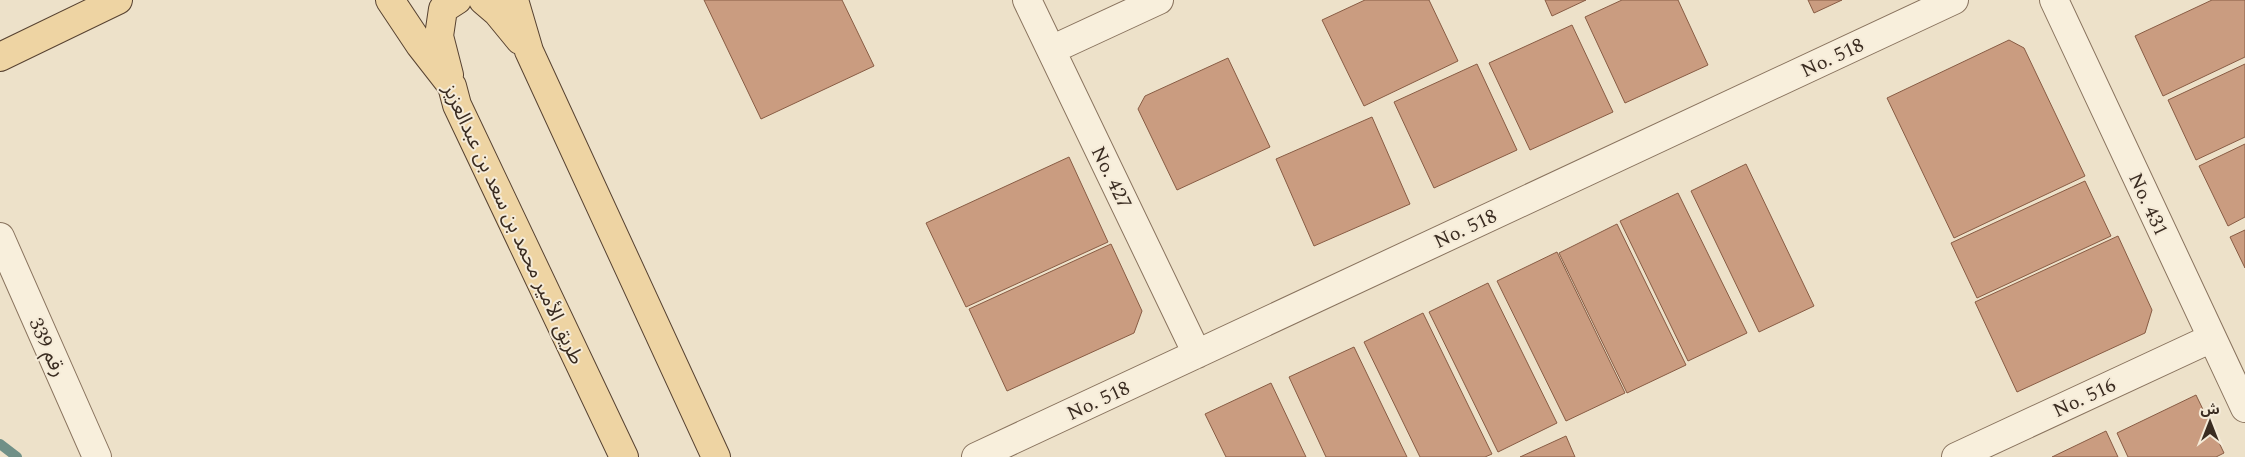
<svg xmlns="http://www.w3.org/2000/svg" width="2245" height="457" font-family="Spectral,'Noto Sans Arabic',serif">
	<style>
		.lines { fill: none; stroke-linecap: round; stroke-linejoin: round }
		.stream { stroke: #709087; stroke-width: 10 }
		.building { fill: #ca9c80; stroke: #885c44 }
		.minor-casing { stroke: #89735e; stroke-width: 30 }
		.major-casing { stroke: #574231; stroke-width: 30 }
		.minor { stroke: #f8efdc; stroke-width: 28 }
		.major { stroke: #eed4a3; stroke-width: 28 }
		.labels { text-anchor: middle; stroke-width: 4; stroke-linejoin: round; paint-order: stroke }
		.street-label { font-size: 20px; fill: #3a2c21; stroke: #f5ebd8 }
	</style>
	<rect width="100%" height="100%" fill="#ede1c9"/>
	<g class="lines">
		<path class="stream" d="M 0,444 L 17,457"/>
	</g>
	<path class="building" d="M 704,0 L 842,0 L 874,66 L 761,119 Z
		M 1365,0 L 1429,0 L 1458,61 L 1364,106 L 1322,20 Z
		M 1545,0 L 1586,0 L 1552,16 Z
		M 1622,0 L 1678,0 L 1708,65 L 1625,103 L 1585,17 Z
		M 1808,0 L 1842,0 L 1814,13 Z
		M 2212,0 L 2245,0 L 2245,57 L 2163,96 L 2135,36 Z
		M 1572,25 L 1613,112 L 1530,150 L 1489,63 Z
		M 2009,40 L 2024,48 L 2085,176 L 1954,238 L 1887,98 Z
		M 1228,58 L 1270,147 L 1177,190 L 1138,109 L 1145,96 Z
		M 1477,64 L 1517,150 L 1434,188 L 1394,102 Z
		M 2245,64 L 2245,137 L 2196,160 L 2168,100 Z
		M 1372,117 L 1410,204 L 1314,246 L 1276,159 Z
		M 2245,144 L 2245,217 L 2228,226 L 2199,166 Z
		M 1069,157 L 1108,242 L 966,307 L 926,223 Z
		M 1746,164 L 1814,306 L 1759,332 L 1691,191 Z
		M 2085,181 L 2111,236 L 1977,298 L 1951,243 Z
		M 1678,193 L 1747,333 L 1688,361 L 1620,221 Z
		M 1617,224 L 1686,365 L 1627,393 L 1559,253 Z
		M 2245,230 L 2245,268 L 2230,237 Z
		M 2118,236 L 2152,310 L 2145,333 L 2017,392 L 1975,302 Z
		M 1111,244 L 1142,311 L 1134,333 L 1007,391 L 969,309 Z
		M 1557,252 L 1625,393 L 1566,421 L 1497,281 Z
		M 1488,283 L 1557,423 L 1498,452 L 1429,312 Z
		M 1423,313 L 1492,454 L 1485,457 L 1420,457 L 1364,342 Z
		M 1354,347 L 1407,457 L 1326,457 L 1289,377 Z
		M 1271,383 L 1306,457 L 1226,457 L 1205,414 Z
		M 2196,395 L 2224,453 L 2216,457 L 2128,457 L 2117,433 Z
		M 2106,431 L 2118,457 L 2052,457 Z
		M 1566,436 L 1575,457 L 1520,457 Z"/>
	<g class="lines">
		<g class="minor-casing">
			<path id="minor" d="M 1027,0 L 1197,354
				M 2054,0 L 2245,408
				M 1051,50 L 1159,0
				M 0,237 L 97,457
				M 976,457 L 1954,0
				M 1956,457 L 2212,338"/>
		</g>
		<g class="major-casing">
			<path id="major" d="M 390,0 L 420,45 L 452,86 L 457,105 L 624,457
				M 483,0 L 497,12 L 520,40
				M 514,0 L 529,51 L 716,457
				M 0,57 L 118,0
				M 449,75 L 439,36 L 443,9 L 457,0"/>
		</g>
		<use href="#minor" class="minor"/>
		<use href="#major" class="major"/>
	</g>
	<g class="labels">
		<g class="street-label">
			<text transform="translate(1832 57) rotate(-25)" y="7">No. 518</text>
			<text transform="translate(1112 177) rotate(64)" y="7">No. 427</text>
			<text transform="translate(2149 204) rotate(65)" y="7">No. 431</text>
			<text transform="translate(514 224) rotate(65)" y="7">طريق الأمير محمد بن سعد بن عبدالعزيز</text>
			<text transform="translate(1465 228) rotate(-25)" y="7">No. 518</text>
			<text transform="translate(48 347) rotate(66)" y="7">رقم 339</text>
			<text transform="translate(2084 397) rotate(-25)" y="7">No. 516</text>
			<text transform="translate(1098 400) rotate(-25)" y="7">No. 518</text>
		</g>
	</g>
	<g transform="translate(2210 422)" stroke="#f5ebd8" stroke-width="4" paint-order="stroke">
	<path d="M0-4L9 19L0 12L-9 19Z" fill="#3a2c21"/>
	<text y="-8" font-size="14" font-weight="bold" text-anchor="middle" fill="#3a2c21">ش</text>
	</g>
</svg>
